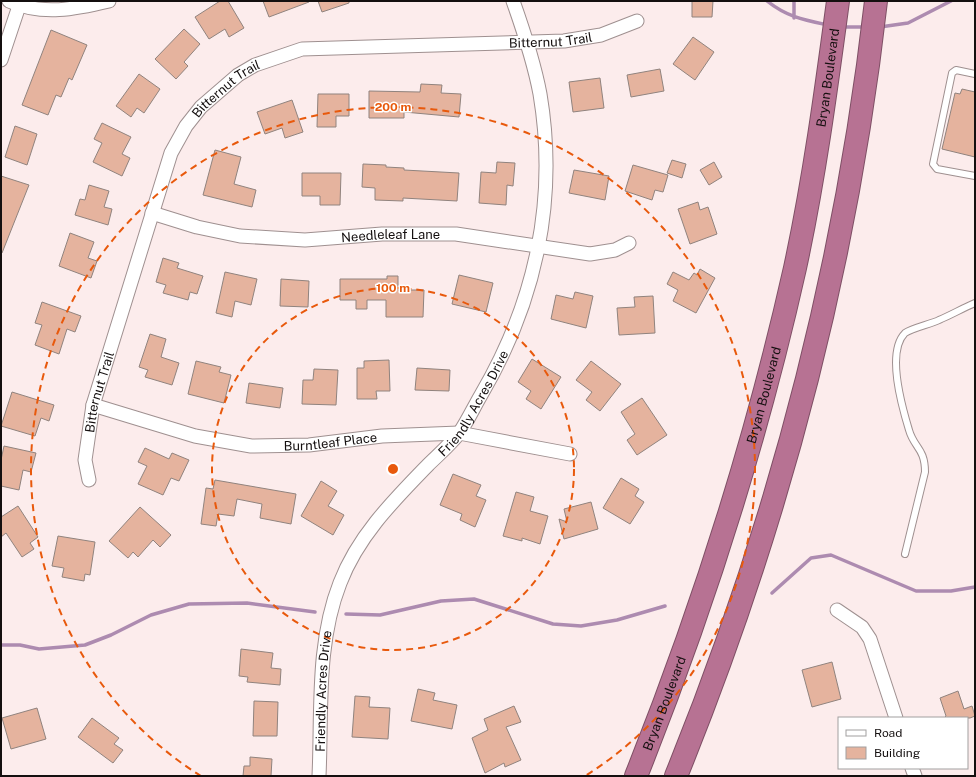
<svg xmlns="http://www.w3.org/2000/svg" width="976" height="777" font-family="'Public Sans',sans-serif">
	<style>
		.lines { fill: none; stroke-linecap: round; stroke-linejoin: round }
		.stream { stroke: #ad8bb0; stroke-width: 3.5 }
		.building { fill: #e5b39e; stroke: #90837e }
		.lane-casing { stroke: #9f9090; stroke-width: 8 }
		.street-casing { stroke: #9f9090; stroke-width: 15 }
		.highway-casing { stroke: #7e4f65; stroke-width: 24 }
		.lane { stroke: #fff; stroke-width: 6 }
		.street { stroke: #fff; stroke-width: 13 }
		.highway { stroke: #b77293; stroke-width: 22 }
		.ring { fill: none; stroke: #e8590c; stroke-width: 2; stroke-dasharray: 7 5 }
		.labels { text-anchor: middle; stroke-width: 3; stroke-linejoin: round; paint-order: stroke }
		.street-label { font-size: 13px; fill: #140f0f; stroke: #fff }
		.centre { fill: #e8590c; stroke: #fff; stroke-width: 2 }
		.ring-label { font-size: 12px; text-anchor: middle; font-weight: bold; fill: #e8590c; stroke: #fff; stroke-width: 3; stroke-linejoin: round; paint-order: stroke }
	</style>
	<rect width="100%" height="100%" fill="#fcecec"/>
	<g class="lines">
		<path class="stream" d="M 767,1 C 787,17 804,20 828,25
			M 794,18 L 794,1
			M 842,27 L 866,27
			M 880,27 L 908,23 L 951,1
			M 772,593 L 811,558 L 831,555 L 916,591 L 951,591 L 975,587
			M 346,614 L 380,615 L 441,601 L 474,599 L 553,624 L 581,626 L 617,620 L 665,606
			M 1,645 L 20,645 L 39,649 L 85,645 L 111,635 L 151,615 L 189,604 L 247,603 L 315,612"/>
	</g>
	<path class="building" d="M 220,1 L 228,1 L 244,28 L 229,37 L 225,29 L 209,39 L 195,17 Z
		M 263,1 L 308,1 L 309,2 L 269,17 Z
		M 318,1 L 349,1 L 349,3 L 322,12 Z
		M 692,1 L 713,1 L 712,17 L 692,17 Z
		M 184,29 L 200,44 L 184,62 L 188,66 L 176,79 L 155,59 Z
		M 51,30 L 87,45 L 72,80 L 69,78 L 61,97 L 56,95 L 48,115 L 22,105 Z
		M 693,37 L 714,52 L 695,80 L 673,64 Z
		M 660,69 L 664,91 L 631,97 L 627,75 Z
		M 139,74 L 160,89 L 144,113 L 137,108 L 131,117 L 116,106 Z
		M 600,78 L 604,108 L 573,112 L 569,82 Z
		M 421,84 L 442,85 L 441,93 L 461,94 L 459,117 L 404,112 L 404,118 L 369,118 L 369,91 L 420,92 Z
		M 962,89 L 975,92 L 975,157 L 942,149 L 955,93 L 960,94 Z
		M 318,94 L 349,94 L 349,116 L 336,116 L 336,127 L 317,127 Z
		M 292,100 L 303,132 L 285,138 L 282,128 L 265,134 L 257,112 Z
		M 102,123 L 131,137 L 122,154 L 130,158 L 122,176 L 93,162 L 102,143 L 94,139 Z
		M 15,126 L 37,134 L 27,165 L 5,157 Z
		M 215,150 L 241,157 L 234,184 L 256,190 L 252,207 L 203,195 Z
		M 672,160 L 686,164 L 682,178 L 667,173 Z
		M 497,162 L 515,163 L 513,186 L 507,185 L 506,205 L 479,203 L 481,172 L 496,173 Z
		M 714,162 L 722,177 L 709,185 L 700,170 Z
		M 363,164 L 386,165 L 386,167 L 404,168 L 404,170 L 459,173 L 457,201 L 403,198 L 403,201 L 375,200 L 375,188 L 362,187 Z
		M 633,165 L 668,175 L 663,192 L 655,190 L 652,200 L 625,191 Z
		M 574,170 L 609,176 L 605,200 L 569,193 Z
		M 302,173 L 341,173 L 340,205 L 320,205 L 320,196 L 302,196 Z
		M 1,176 L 29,185 L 2,253 L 1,253 Z
		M 89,185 L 109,191 L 104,207 L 112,209 L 108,225 L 75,215 L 80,199 L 85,200 Z
		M 698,202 L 700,210 L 708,207 L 717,234 L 690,244 L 678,209 Z
		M 70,233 L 94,242 L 88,258 L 97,261 L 91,278 L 59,266 Z
		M 163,258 L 179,263 L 177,268 L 203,276 L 197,294 L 190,292 L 188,300 L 163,293 L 166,285 L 156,282 Z
		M 700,269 L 715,278 L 696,313 L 673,301 L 678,290 L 667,284 L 673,272 L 689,280 L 694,273 L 697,275 Z
		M 225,272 L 257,279 L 251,305 L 235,301 L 232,317 L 216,313 Z
		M 459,275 L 493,283 L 486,312 L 452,304 Z
		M 387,276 L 398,276 L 398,290 L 424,290 L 423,317 L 386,317 L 386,300 L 367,300 L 367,309 L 356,309 L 356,300 L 340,300 L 340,279 L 387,279 Z
		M 281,279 L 309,281 L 308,307 L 280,306 Z
		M 575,292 L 593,296 L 586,328 L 551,319 L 556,295 L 573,299 Z
		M 653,296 L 655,333 L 619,335 L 617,308 L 635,307 L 634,297 Z
		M 42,302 L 81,316 L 75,332 L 67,329 L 59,354 L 35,345 L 42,325 L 35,323 Z
		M 150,334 L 166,339 L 161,357 L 179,363 L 172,385 L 145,377 L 148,370 L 139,367 Z
		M 532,359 L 561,377 L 541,409 L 526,399 L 531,391 L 518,382 Z
		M 389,360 L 390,391 L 376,391 L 377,399 L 357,399 L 357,368 L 364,368 L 364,361 Z
		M 196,361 L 221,367 L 219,372 L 231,375 L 224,403 L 188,394 Z
		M 591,361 L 621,384 L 600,411 L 586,400 L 592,392 L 576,380 Z
		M 417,368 L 450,370 L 449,391 L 415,390 Z
		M 314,369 L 338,370 L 336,405 L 302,404 L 303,380 L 313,380 Z
		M 249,383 L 283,388 L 280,408 L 246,403 Z
		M 12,392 L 54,405 L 49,421 L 41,418 L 35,436 L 1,426 Z
		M 642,398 L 667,435 L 637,455 L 627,440 L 635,434 L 621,412 Z
		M 4,446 L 36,453 L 31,472 L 23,470 L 19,490 L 1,486 L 1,460 Z
		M 145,448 L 169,459 L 172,453 L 189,460 L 179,481 L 171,478 L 163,495 L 138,484 L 147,466 L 138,462 Z
		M 453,474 L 481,485 L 476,496 L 486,500 L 475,527 L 460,520 L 462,514 L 440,505 Z
		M 621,478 L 639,489 L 635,496 L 644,502 L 630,524 L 603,508 Z
		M 215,480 L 296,494 L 291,524 L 260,518 L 262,504 L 237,499 L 234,516 L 218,514 L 216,526 L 201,524 L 206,488 L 213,489 Z
		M 321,481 L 337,491 L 328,506 L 344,515 L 333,535 L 301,516 Z
		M 516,492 L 534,497 L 530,511 L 548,516 L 540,544 L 522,538 L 522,541 L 503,536 Z
		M 591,502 L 598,529 L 564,539 L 559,519 L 567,522 L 564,509 Z
		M 18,506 L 38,537 L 30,543 L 34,549 L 22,557 L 6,533 L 1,537 L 1,517 Z
		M 140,507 L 171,535 L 160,547 L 153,540 L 138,557 L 133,552 L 128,558 L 109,541 Z
		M 58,536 L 95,542 L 90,575 L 85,574 L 84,581 L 62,577 L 64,568 L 52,566 Z
		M 241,649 L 273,653 L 271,668 L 281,669 L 280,685 L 247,682 L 248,677 L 239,676 Z
		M 832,662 L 841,699 L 812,707 L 802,670 Z
		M 418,689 L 435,693 L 433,700 L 457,705 L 452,729 L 411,721 Z
		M 958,691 L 964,709 L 972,706 L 975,716 L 970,718 L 944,718 L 946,716 L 940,698 Z
		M 355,696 L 370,697 L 369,707 L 390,708 L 388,739 L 352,737 Z
		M 254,701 L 278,702 L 277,736 L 253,736 Z
		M 514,706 L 521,722 L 506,727 L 521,760 L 505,767 L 504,763 L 485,773 L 472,738 L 488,730 L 484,719 Z
		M 37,708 L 46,739 L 11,749 L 2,718 Z
		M 92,718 L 119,738 L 114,744 L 123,750 L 113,763 L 78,737 Z
		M 250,757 L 272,759 L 271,776 L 243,776 L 244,766 L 250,766 Z"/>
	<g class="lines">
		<g class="lane-casing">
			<path id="lane" d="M 975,74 L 956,70 L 952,73 L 933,164 L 937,169 L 975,176
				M 905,554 L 925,472 C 925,448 914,448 909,430 C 902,407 886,352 905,333 C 912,328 931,324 939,320 C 951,315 963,308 975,303"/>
		</g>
		<g class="street-casing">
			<g id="street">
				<path d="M 9,1 C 42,16 76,9 109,1"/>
				<path d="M 1,60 L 19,6"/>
				<path id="s1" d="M 152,213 L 197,227 L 240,236 L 305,240 L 382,234 L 456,234 L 590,254 L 615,250 L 629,243"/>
				<path id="s2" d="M 93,405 L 195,436 L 251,446 L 309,445 L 382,436 L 459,433 L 570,454"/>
				<path id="s3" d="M 89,480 L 85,460 L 93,405 L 171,153 L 186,126 L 201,107 L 238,75 L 255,65 L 302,49 L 564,41 L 601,35 L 637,21"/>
				<path d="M 837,610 L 862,627 L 870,639 L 896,718"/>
				<path d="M 912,768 L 915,776"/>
				<path id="s4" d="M 319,776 C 322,712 316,644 340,583 C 358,536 393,501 428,465 C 438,455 451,444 460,432 C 468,420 474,407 481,395 C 535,303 558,201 540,94 C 534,62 524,32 513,1"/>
			</g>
		</g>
		<g class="highway-casing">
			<g id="highway">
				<path id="s5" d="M 636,776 C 702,611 756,442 795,268 C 814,180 826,91 838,1"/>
				<path d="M 676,776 C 777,528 846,267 876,1"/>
			</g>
		</g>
		<use href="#lane" class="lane"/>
		<use href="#street" class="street"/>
		<use href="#highway" class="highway"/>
	</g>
	<g class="ring">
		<circle cx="393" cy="469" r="181"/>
		<path d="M201 776A362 362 0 1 1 585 776"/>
	</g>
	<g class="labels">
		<g class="street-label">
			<text dy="5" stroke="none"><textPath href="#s3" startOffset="762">Bitternut Trail</textPath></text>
			<text dy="5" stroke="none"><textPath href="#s5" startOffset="726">Bryan Boulevard</textPath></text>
			<text dy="5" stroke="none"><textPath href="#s3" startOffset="426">Bitternut Trail</textPath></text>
			<text dy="5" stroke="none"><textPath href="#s1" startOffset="242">Needleleaf Lane</textPath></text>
			<text dy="5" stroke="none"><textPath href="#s3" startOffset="90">Bitternut Trail</textPath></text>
			<text dy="5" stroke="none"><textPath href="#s5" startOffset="402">Bryan Boulevard</textPath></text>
			<text dy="5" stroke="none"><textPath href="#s4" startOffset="421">Friendly Acres Drive</textPath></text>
			<text dy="5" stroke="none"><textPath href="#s2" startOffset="243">Burntleaf Place</textPath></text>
			<text dy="5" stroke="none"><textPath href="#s4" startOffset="85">Friendly Acres Drive</textPath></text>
			<text dy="5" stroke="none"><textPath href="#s5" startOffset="78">Bryan Boulevard</textPath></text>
		</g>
	</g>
	<circle cx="393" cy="469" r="6" class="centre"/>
	<g class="ring-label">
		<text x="393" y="111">200 m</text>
		<text x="393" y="292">100 m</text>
	</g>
	<rect width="976" height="777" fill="none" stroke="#140f0f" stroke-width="4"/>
	<rect x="838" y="717" width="130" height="52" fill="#ffffff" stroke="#a19f9f"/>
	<rect x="846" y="730" width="20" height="6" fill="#ffffff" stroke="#a19f9f"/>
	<text x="874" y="737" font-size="12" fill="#140f0f">Road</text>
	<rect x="846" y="747" width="20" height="12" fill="#e5b39e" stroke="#a19f9f"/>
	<text x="874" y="757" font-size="12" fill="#140f0f">Building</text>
</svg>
